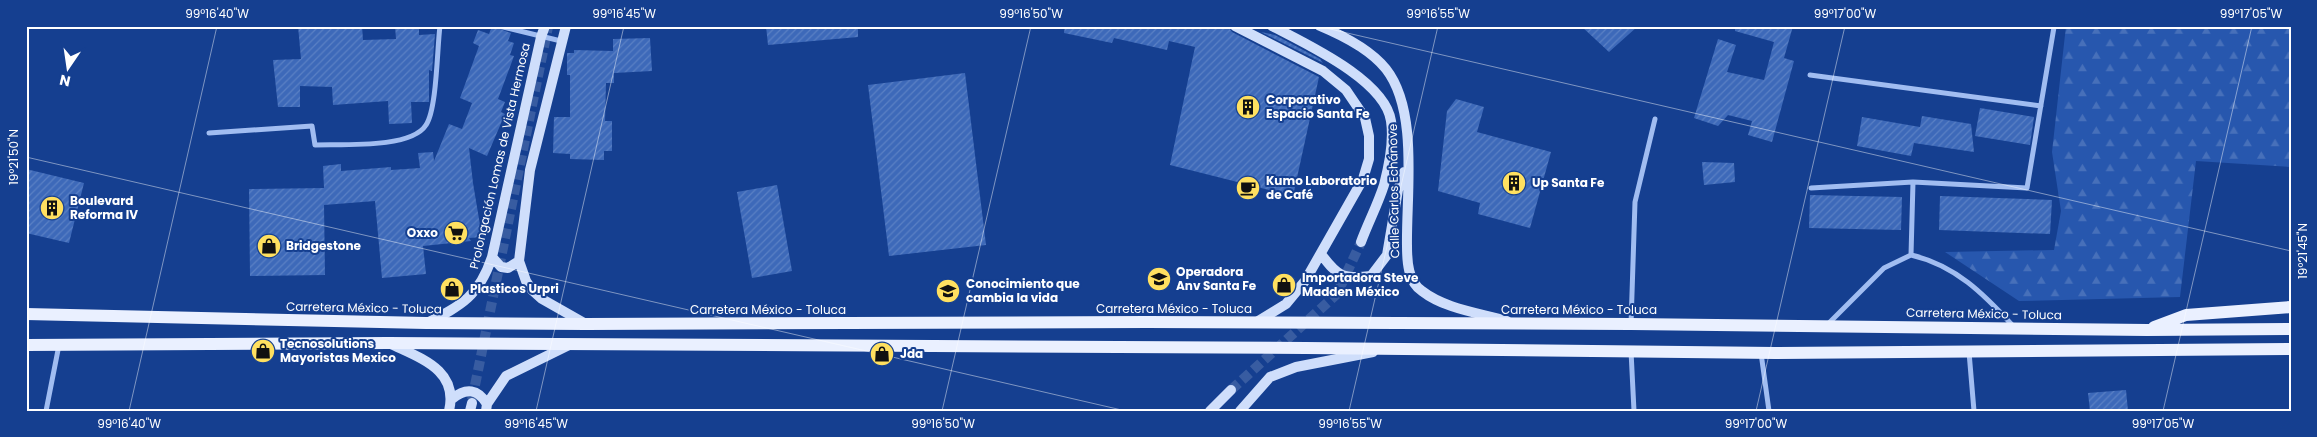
<svg xmlns="http://www.w3.org/2000/svg" width="2317" height="437" font-family="Poppins,sans-serif">
	<style>
		.forest { fill: url(#forest-firs) }
		.building { fill: url(#building-hatch) }
		.lines { fill: none; stroke-linecap: round; stroke-linejoin: round }
		.secondary-tunnel { stroke: #385ca1; stroke-width: 10; stroke-dasharray: 10 5; stroke-linecap: butt }
		.street { stroke: #a1bdf1; stroke-width: 5 }
		.secondary { stroke: #cfdefb; stroke-width: 10 }
		.primary { stroke: #eaf0ff; stroke-width: 12 }
		.ticks { fill: none; stroke: #fff; stroke-width: 1; stroke-opacity: 0.45 }
		.labels { text-anchor: middle; stroke-width: 4; stroke-linejoin: round; paint-order: stroke }
		.poi-label { font-size: 12px; font-weight: bold; fill: #fff; stroke: #153f90; text-anchor: start }
		.street-label { font-size: 12px; fill: #fff; stroke: #153f90 }
		.neatline { fill: none; stroke: #fff; stroke-width: 2 }
		.ticks-label { font-size: 12px; text-anchor: middle; fill: #fff }
	</style>
	<defs>
		<pattern id="forest-firs" width="22" height="20" patternUnits="userSpaceOnUse" patternTransform="scale(1.25)"><rect width="22" height="20" fill="#2757ae"/><path d="M5 1l3.5 6h-7zM16 11l3.5 6h-7z" fill="#4770ba"/></pattern>
		<pattern id="building-hatch" width="6" height="6" patternUnits="userSpaceOnUse" patternTransform="scale(1.25)"><rect width="6" height="6" fill="#3d69b9"/><path d="M-1 1l2-2M0 6l6-6M5 7l2-2" fill="none" stroke="#5a80c4"/></pattern>
	</defs>
	<rect width="100%" height="100%" fill="#153f90"/>
	<path class="forest" d="M 2066,26 L 2291,26 L 2291,167 L 2196,161 L 2180,297 L 2019,301 L 1945,252 L 2054,250 L 2061,211 L 2052,152 Z"/>
	<path class="building" d="M 298,26 L 362,26 L 363,40 L 396,39 L 395,26 L 419,26 L 419,35 L 435,34 L 432,71 L 429,70 L 429,102 L 411,102 L 412,123 L 389,124 L 388,101 L 333,105 L 332,87 L 300,86 L 300,107 L 278,107 L 273,60 L 301,59 Z
		M 492,26 L 511,33 L 508,41 L 514,43 L 510,55 L 514,56 L 498,99 L 505,102 L 501,112 L 505,114 L 487,156 L 469,148 L 473,183 L 482,237 L 469,238 L 471,241 L 423,246 L 426,274 L 382,278 L 375,201 L 324,205 L 325,275 L 250,276 L 249,189 L 324,188 L 323,166 L 341,164 L 341,171 L 391,167 L 391,170 L 420,168 L 418,153 L 433,152 L 434,161 L 449,124 L 462,129 L 472,103 L 460,98 L 479,46 L 473,43 L 478,30 L 489,34 Z
		M 766,26 L 858,26 L 858,37 L 768,45 Z
		M 1065,26 L 1228,26 L 1232,32 L 1319,77 L 1293,196 L 1170,165 L 1195,47 L 1169,41 L 1167,50 L 1114,38 L 1112,43 L 1064,33 Z
		M 1581,26 L 1638,26 L 1609,52 Z
		M 1735,26 L 1793,26 L 1784,58 L 1794,61 L 1772,142 L 1748,135 L 1752,121 L 1728,115 L 1718,126 L 1694,118 L 1718,39 L 1736,45 L 1727,72 L 1764,80 L 1774,42 L 1735,31 Z
		M 1261,32 L 1275,35 L 1320,59 L 1323,63 Z
		M 650,38 L 652,71 L 614,73 L 614,83 L 606,83 L 605,121 L 612,121 L 612,151 L 604,151 L 604,160 L 570,159 L 570,154 L 553,153 L 554,117 L 570,117 L 570,75 L 567,75 L 567,53 L 574,53 L 574,50 L 613,51 L 613,39 Z
		M 965,73 L 986,245 L 889,256 L 868,85 Z
		M 1456,99 L 1484,107 L 1477,132 L 1551,152 L 1530,228 L 1478,214 L 1480,203 L 1438,191 L 1447,111 Z
		M 1980,108 L 2034,117 L 2030,145 L 1975,136 Z
		M 1922,116 L 1971,124 L 1974,152 L 1914,143 L 1911,156 L 1857,146 L 1862,117 L 1920,127 Z
		M 1702,162 L 1734,163 L 1735,182 L 1704,185 Z
		M 26,169 L 84,183 L 69,243 L 26,233 Z
		M 777,185 L 792,271 L 752,278 L 737,192 Z
		M 1810,195 L 1902,197 L 1901,230 L 1809,228 Z
		M 1940,196 L 2052,200 L 2050,234 L 1939,230 Z
		M 2126,390 L 2128,411 L 2090,411 L 2088,393 Z"/>
	<g class="lines">
		<path class="secondary-tunnel" d="M 1231,390 L 1337,294 L 1361,242
			M 472,400 L 548,27"/>
		<path class="street" d="M 499,26 L 561,41
			M 1810,75 L 2041,106
			M 209,133 L 312,126 L 315,145 C 341,144 411,149 426,125 C 437,109 437,48 440,26
			M 1811,188 L 1913,182 L 2027,188 L 2054,27 L 2050,26
			M 1911,255 L 1913,182
			M 1631,324 L 1635,202 L 1655,119
			M 1828,324 L 1884,268 L 1911,255 C 1955,265 1984,294 2013,326
			M 1631,351 L 1634,411
			M 1969,352 L 1974,411
			M 1761,353 L 1769,411
			M 46,411 L 59,345"/>
		<path class="secondary" d="M 566,26 L 530,170 L 519,261 L 526,281 L 532,290 L 542,299 L 586,324
			M 1235,26 L 1323,71 L 1346,90 L 1365,118 L 1369,136 L 1369,159 L 1363,179 L 1305,281 L 1286,304 L 1255,323
			M 1272,26 C 1306,44 1385,80 1391,121 C 1394,141 1389,166 1384,185 C 1378,204 1368,223 1361,242
			M 1320,26 C 1344,36 1370,49 1386,69 C 1419,111 1406,195 1407,246 C 1407,261 1408,282 1422,291 C 1445,309 1480,313 1507,321
			M 1321,254 C 1338,277 1343,279 1371,276 L 1387,255 L 1398,190 L 1404,172
			M 492,257 L 501,267 L 508,268 L 519,261
			M 427,323 C 462,305 479,296 492,257 L 541,37 L 545,26
			M 389,343 C 419,358 459,369 449,411
			M 452,399 C 466,387 478,389 487,404
			M 470,411 L 472,403
			M 486,411 L 487,404 L 506,376 L 569,345
			M 1210,411 L 1231,390
			M 1240,411 L 1270,377 L 1296,367 L 1373,352"/>
		<path class="primary" d="M 26,314 L 426,323 L 586,324 L 1147,322 L 1631,324 L 2147,330 L 2291,329
			M 2154,327 L 2186,315 L 2291,307
			M 26,345 L 388,343 L 1306,348 L 1775,353 L 2291,349"/>
	</g>
	<path class="ticks" d="M 1317,26 L 2291,251M 26,157 L 1126,411M 129,411 L 217,26M 536,411 L 624,26M 942,411 L 1031,26M 1349,411 L 1438,26M 1756,411 L 1845,26M 2163,411 L 2252,26"/>
	<defs>
		<g id="building-disc" transform="scale(1.25)"><circle r="9.5" fill="#ffe060" stroke="#153f90"/><path d="M-4-6H4V6H1V3H-1V6H-4ZM-2.5-4.3h1.7v1.8h-1.7ZM.8-4.3h1.7v1.8H.8ZM-2.5-1h1.7V.8h-1.7ZM.8-1h1.7V.8H.8Z" fill="#111"/></g>
		<g id="cafe-disc" transform="scale(1.25)"><circle r="9.5" fill="#ffe060" stroke="#153f90"/><path d="M-5.5-4.5H6V0H3Q3 3.5 0 3.5H-2.5Q-5.5 3.5-5.5 0ZM3-3.2v2h1.7v-2ZM-6 4.5H4V6H-6Z" fill="#111"/></g>
		<g id="supermarket-disc" transform="scale(1.25)"><circle r="9.5" fill="#ffe060" stroke="#153f90"/><path d="M-6-5.5h2.5l.6 2H6L4.5 2H-2.5L-4.4-4H-6ZM-1.5 3.2a1.3 1.3 0 1 0 .1 0ZM3 3.2a1.3 1.3 0 1 0 .1 0Z" fill="#111"/></g>
		<g id="shop-disc" transform="scale(1.25)"><circle r="9.5" fill="#ffe060" stroke="#153f90"/><path d="M-5-2.5h2.3a2.7 3.5 0 0 1 5.4 0H5L5.5 6h-11ZM-1.5-2.5h3a1.5 2.3 0 0 0-3 0Z" fill="#111"/></g>
		<g id="school-disc" transform="scale(1.25)"><circle r="9.5" fill="#ffe060" stroke="#153f90"/><path d="M0-5L7-2L0 1L-7-2ZM-4 1L0 2.5L4 1V4Q0 6-4 4Z" fill="#111"/></g>
	</defs>
	<g fill-rule="evenodd">
		<use href="#building-disc" x="1248" y="107"/>
		<use href="#building-disc" x="1514" y="183"/>
		<use href="#cafe-disc" x="1248" y="188"/>
		<use href="#building-disc" x="52" y="208"/>
		<use href="#supermarket-disc" x="456" y="233"/>
		<use href="#shop-disc" x="269" y="246"/>
		<use href="#school-disc" x="1159" y="279"/>
		<use href="#shop-disc" x="1284" y="285"/>
		<use href="#shop-disc" x="452" y="289"/>
		<use href="#school-disc" x="948" y="291"/>
		<use href="#shop-disc" x="263" y="351"/>
		<use href="#shop-disc" x="882" y="354"/>
	</g>
	<g class="labels">
		<g class="poi-label">
			<text x="1266" y="104">Corporativo<tspan x="1266" dy="14">Espacio Santa Fe</tspan></text>
			<text x="1266" y="185">Kumo Laboratorio<tspan x="1266" dy="14">de Café</tspan></text>
			<text x="1532" y="187">Up Santa Fe</text>
			<text x="70" y="205">Boulevard<tspan x="70" dy="14">Reforma IV</tspan></text>
			<text x="438" y="237" text-anchor="end">Oxxo</text>
			<text x="286" y="250">Bridgestone</text>
			<text x="1176" y="276">Operadora<tspan x="1176" dy="14">Anv Santa Fe</tspan></text>
			<text x="1302" y="282">Importadora Steve<tspan x="1302" dy="14">Madden México</tspan></text>
			<text x="966" y="288">Conocimiento que<tspan x="966" dy="14">cambia la vida</tspan></text>
			<text x="470" y="293">Plasticos Urpri</text>
			<text x="280" y="348">Tecnosolutions<tspan x="280" dy="14">Mayoristas Mexico</tspan></text>
			<text x="900" y="358">Jda</text>
		</g>
		<g class="street-label">
			<text transform="translate(500 156) rotate(-77)" y="4">Prolongación Lomas de Vista Hermosa</text>
			<text transform="translate(1394 191) rotate(-91)" y="4">Calle Carlos Echánove</text>
			<text transform="translate(364 308) rotate(1)" y="4">Carretera México - Toluca</text>
			<text x="1174" y="313">Carretera México - Toluca</text>
			<text x="768" y="314">Carretera México - Toluca</text>
			<text x="1579" y="314">Carretera México - Toluca</text>
			<text transform="translate(1984 314) rotate(1)" y="4">Carretera México - Toluca</text>
		</g>
	</g>
	<rect width="2317" height="437" fill="none" stroke="#153f90" stroke-width="55"/>
	<g transform="translate(68 68) rotate(193)" stroke="#153f90" stroke-width="4" paint-order="stroke">
	<path d="M0-4L9 19L0 12L-9 19Z" fill="#ffffff"/>
	<text y="-8" font-size="14" font-weight="bold" text-anchor="middle" fill="#ffffff">N</text>
	</g>
	<rect x="28" y="28" width="2262" height="382" class="neatline"/>
	<g class="ticks-label">
		<text x="217" y="18">99°16'40"W</text>
		<text x="624" y="18">99°16'45"W</text>
		<text x="1031" y="18">99°16'50"W</text>
		<text x="1438" y="18">99°16'55"W</text>
		<text x="1845" y="18">99°17'00"W</text>
		<text x="2251" y="18">99°17'05"W</text>
		<text transform="translate(14 157) rotate(-90)" y="4">19°21'50"N</text>
		<text transform="translate(2303 251) rotate(-90)" y="4">19°21'45"N</text>
		<text x="129" y="428">99°16'40"W</text>
		<text x="536" y="428">99°16'45"W</text>
		<text x="943" y="428">99°16'50"W</text>
		<text x="1350" y="428">99°16'55"W</text>
		<text x="1756" y="428">99°17'00"W</text>
		<text x="2163" y="428">99°17'05"W</text>
	</g>
</svg>
